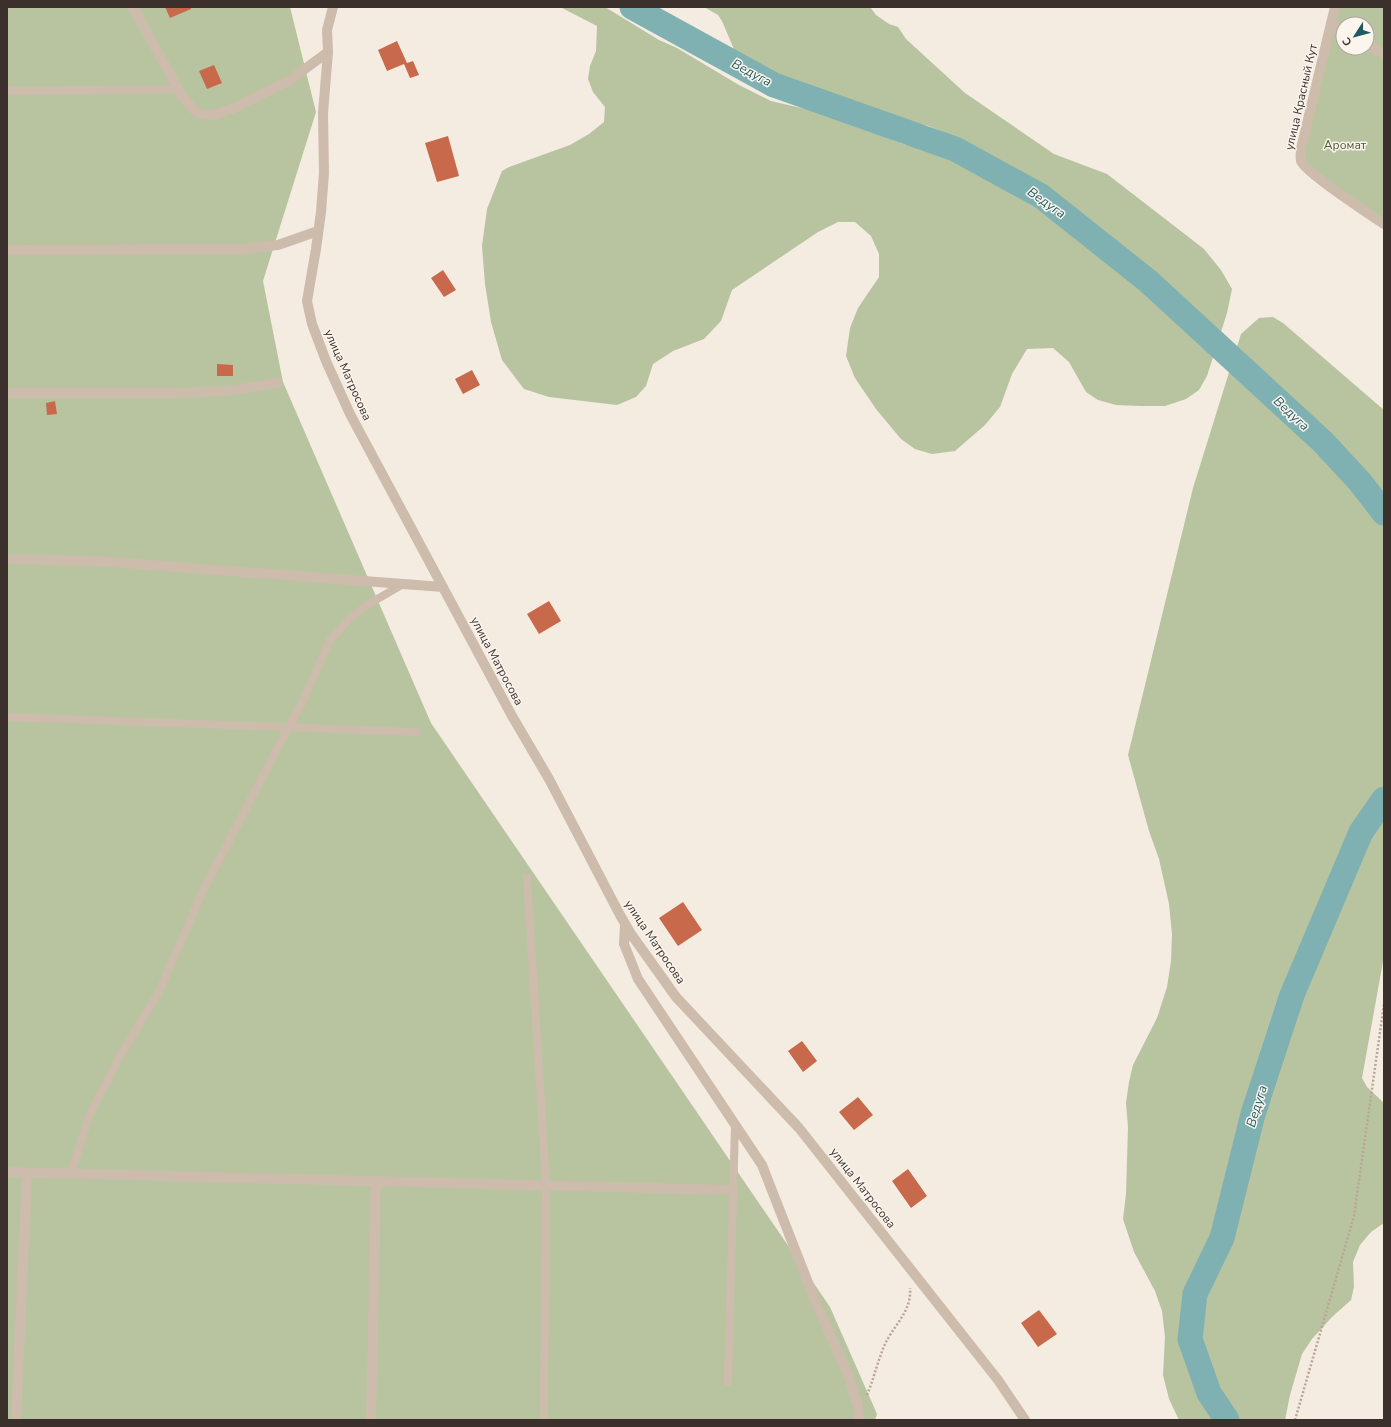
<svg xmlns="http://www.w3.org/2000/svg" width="1391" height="1427" font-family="'Nunito Sans',sans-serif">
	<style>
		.green { fill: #b8c4a0; fill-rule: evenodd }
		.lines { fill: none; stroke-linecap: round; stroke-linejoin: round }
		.river { stroke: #7fb0b2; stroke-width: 25 }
		.building { fill: #c8694b }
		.path { stroke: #b9a596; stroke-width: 2.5; stroke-dasharray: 2 2; stroke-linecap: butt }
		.lane { stroke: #cdbbac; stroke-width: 8 }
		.street { stroke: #cdbbac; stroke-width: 10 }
		.labels { text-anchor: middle; stroke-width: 3; stroke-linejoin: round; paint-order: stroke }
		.street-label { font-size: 12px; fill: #3b302b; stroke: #fbf5ee }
		.park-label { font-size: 12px; fill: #4a5a2e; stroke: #fbf5ee }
		.water-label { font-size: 13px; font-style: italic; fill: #1f5a5e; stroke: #fbf5ee }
	</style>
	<rect width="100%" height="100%" fill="#f4ebe1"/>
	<path class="green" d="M 7,7 L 290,7 L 316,112 L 263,281 L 283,382 L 431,723 L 830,1307 L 877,1414 L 875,1420 L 7,1420 Z
		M 560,7 L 605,7 L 659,40 L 677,48 L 739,85 L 771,101 L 827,114 L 903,144 L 922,148 L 934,153 L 943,154 L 953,142 L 945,133 L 929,126 L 885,116 L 767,72 L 736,54 L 722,21 L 718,15 L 704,7 L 870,7 L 876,15 L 889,24 L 898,27 L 906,39 L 965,93 L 1054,154 L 1107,174 L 1204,249 L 1221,270 L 1232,289 L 1227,313 L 1207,376 L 1199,390 L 1186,399 L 1165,406 L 1141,406 L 1116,405 L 1098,400 L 1086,392 L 1069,362 L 1053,348 L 1027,349 L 1012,374 L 1000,407 L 985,425 L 955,451 L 932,454 L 915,449 L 901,439 L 876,409 L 855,378 L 846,356 L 850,328 L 858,308 L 879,277 L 879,254 L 871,236 L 855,222 L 838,222 L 818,232 L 732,290 L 721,321 L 704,339 L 673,351 L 653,364 L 646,386 L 636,397 L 617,405 L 549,397 L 524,389 L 502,360 L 491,322 L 485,284 L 482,246 L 487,209 L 502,171 L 509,167 L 570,145 L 589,134 L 604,122 L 605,107 L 593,92 L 588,79 L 590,66 L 596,51 L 597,26 Z
		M 1338,7 L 1384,7 L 1384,219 L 1302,163 ZM 1343,24 L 1367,24 L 1367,48 L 1343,48 Z
		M 1273,317 L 1283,323 L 1384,410 L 1384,956 L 1362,1078 L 1367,1087 L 1384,1103 L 1384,1223 L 1371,1232 L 1360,1245 L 1353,1262 L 1354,1287 L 1351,1300 L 1332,1317 L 1312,1339 L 1302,1354 L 1290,1395 L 1285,1420 L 1179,1420 L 1169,1399 L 1163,1375 L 1165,1337 L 1162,1311 L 1155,1291 L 1134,1252 L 1123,1219 L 1126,1194 L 1128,1127 L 1126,1103 L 1129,1082 L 1133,1065 L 1157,1018 L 1167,987 L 1171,961 L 1172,934 L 1169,904 L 1159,859 L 1149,831 L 1128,755 L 1193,488 L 1241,334 L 1259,318 Z"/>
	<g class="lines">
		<path class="river" d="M 632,7 L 774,85 L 955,149 L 1041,196 L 1148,281 L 1323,442 L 1360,482 L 1384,513
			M 1227,1420 L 1209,1393 L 1190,1339 L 1195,1294 L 1222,1238 L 1253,1114 L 1292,995 L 1361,832 L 1384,799"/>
	</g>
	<path class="building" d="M 165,7 L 191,7 L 191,9 L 170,18 Z
		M 397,41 L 407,63 L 413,61 L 419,75 L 410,78 L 404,64 L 387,71 L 378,50 Z
		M 214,65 L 222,83 L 207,89 L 199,71 Z
		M 448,136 L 459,176 L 437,182 L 425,143 Z
		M 443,270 L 456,290 L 444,297 L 431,278 Z
		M 217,364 L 233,365 L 233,376 L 217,376 Z
		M 472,370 L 480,385 L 463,394 L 455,379 Z
		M 55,401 L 57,414 L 47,415 L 46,403 Z
		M 549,601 L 561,621 L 539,634 L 527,614 Z
		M 683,902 L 702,930 L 678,946 L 659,918 Z
		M 802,1041 L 817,1061 L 803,1072 L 788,1051 Z
		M 858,1097 L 873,1115 L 854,1130 L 839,1112 Z
		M 908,1169 L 927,1196 L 911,1208 L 892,1181 Z
		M 1039,1310 L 1057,1334 L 1038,1347 L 1021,1323 Z"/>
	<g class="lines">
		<path class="path" d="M 867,1395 C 874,1378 878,1360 885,1344 C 894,1325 912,1311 910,1288
			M 1295,1420 L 1354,1216 L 1384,1004"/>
		<path class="lane" d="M 7,91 L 179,89
			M 7,717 L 417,732
			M 527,877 L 546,1182 L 544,1420
			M 70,1174 L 78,1152 L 89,1116 L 119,1058 L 159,992 L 203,891 L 288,728 L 302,703 L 330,640 L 350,618 L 369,604 L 403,584
			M 728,1382 L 735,1125"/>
		<path class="street" d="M 133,7 L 182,96 L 193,109 L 201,114 L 213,115 L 234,108 L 290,80 L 328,52 L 323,113 L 324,173 L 321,212 L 316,249 L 307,301 L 312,324 L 326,361 L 350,414 L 512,716 L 549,779 L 620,915 L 631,934 L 676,997 L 799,1128 L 998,1380 L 1025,1420
			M 1335,7 L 1301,149 C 1301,152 1300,158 1301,161 C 1305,172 1370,215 1384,224
			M 1331,23 L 1343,30
			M 1367,44 L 1384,54
			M 328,52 L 327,30 L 333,7
			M 7,250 L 244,249 L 278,245 L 318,231
			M 7,393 L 174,393 L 229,391 L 277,383
			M 7,559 L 98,561 L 443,587
			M 625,925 L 624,944 L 638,979 L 762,1165 L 816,1303 L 848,1374 L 858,1406 L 859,1420
			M 7,1172 L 733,1190
			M 16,1420 L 27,1173
			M 371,1420 L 376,1181"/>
	</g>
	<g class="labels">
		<g class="street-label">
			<text transform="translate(1301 97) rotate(-77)" y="4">улица Красный Кут</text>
			<text transform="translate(348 375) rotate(66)" y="4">улица Матросова</text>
			<text transform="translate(497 661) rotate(62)" y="4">улица Матросова</text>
			<text transform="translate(655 942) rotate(56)" y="4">улица Матросова</text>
			<text transform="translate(863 1188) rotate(52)" y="4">улица Матросова</text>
		</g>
		<g class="park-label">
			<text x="1345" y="149">Аромат</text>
		</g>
		<g class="water-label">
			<text transform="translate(752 72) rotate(28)" y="5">Ведуга</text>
			<text transform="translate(1047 202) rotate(35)" y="5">Ведуга</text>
			<text transform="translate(1292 413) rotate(43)" y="5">Ведуга</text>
			<text transform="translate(1256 1106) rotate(-73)" y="5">Ведуга</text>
		</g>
	</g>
	<rect width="1391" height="1427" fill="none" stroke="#3b302b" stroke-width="16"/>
	<g transform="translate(1355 36) rotate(234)"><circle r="19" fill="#fbf5ee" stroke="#aea6a0"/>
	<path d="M0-3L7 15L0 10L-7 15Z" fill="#1f5a5e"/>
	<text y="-6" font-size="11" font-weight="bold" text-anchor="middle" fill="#3b302b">С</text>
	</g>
</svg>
